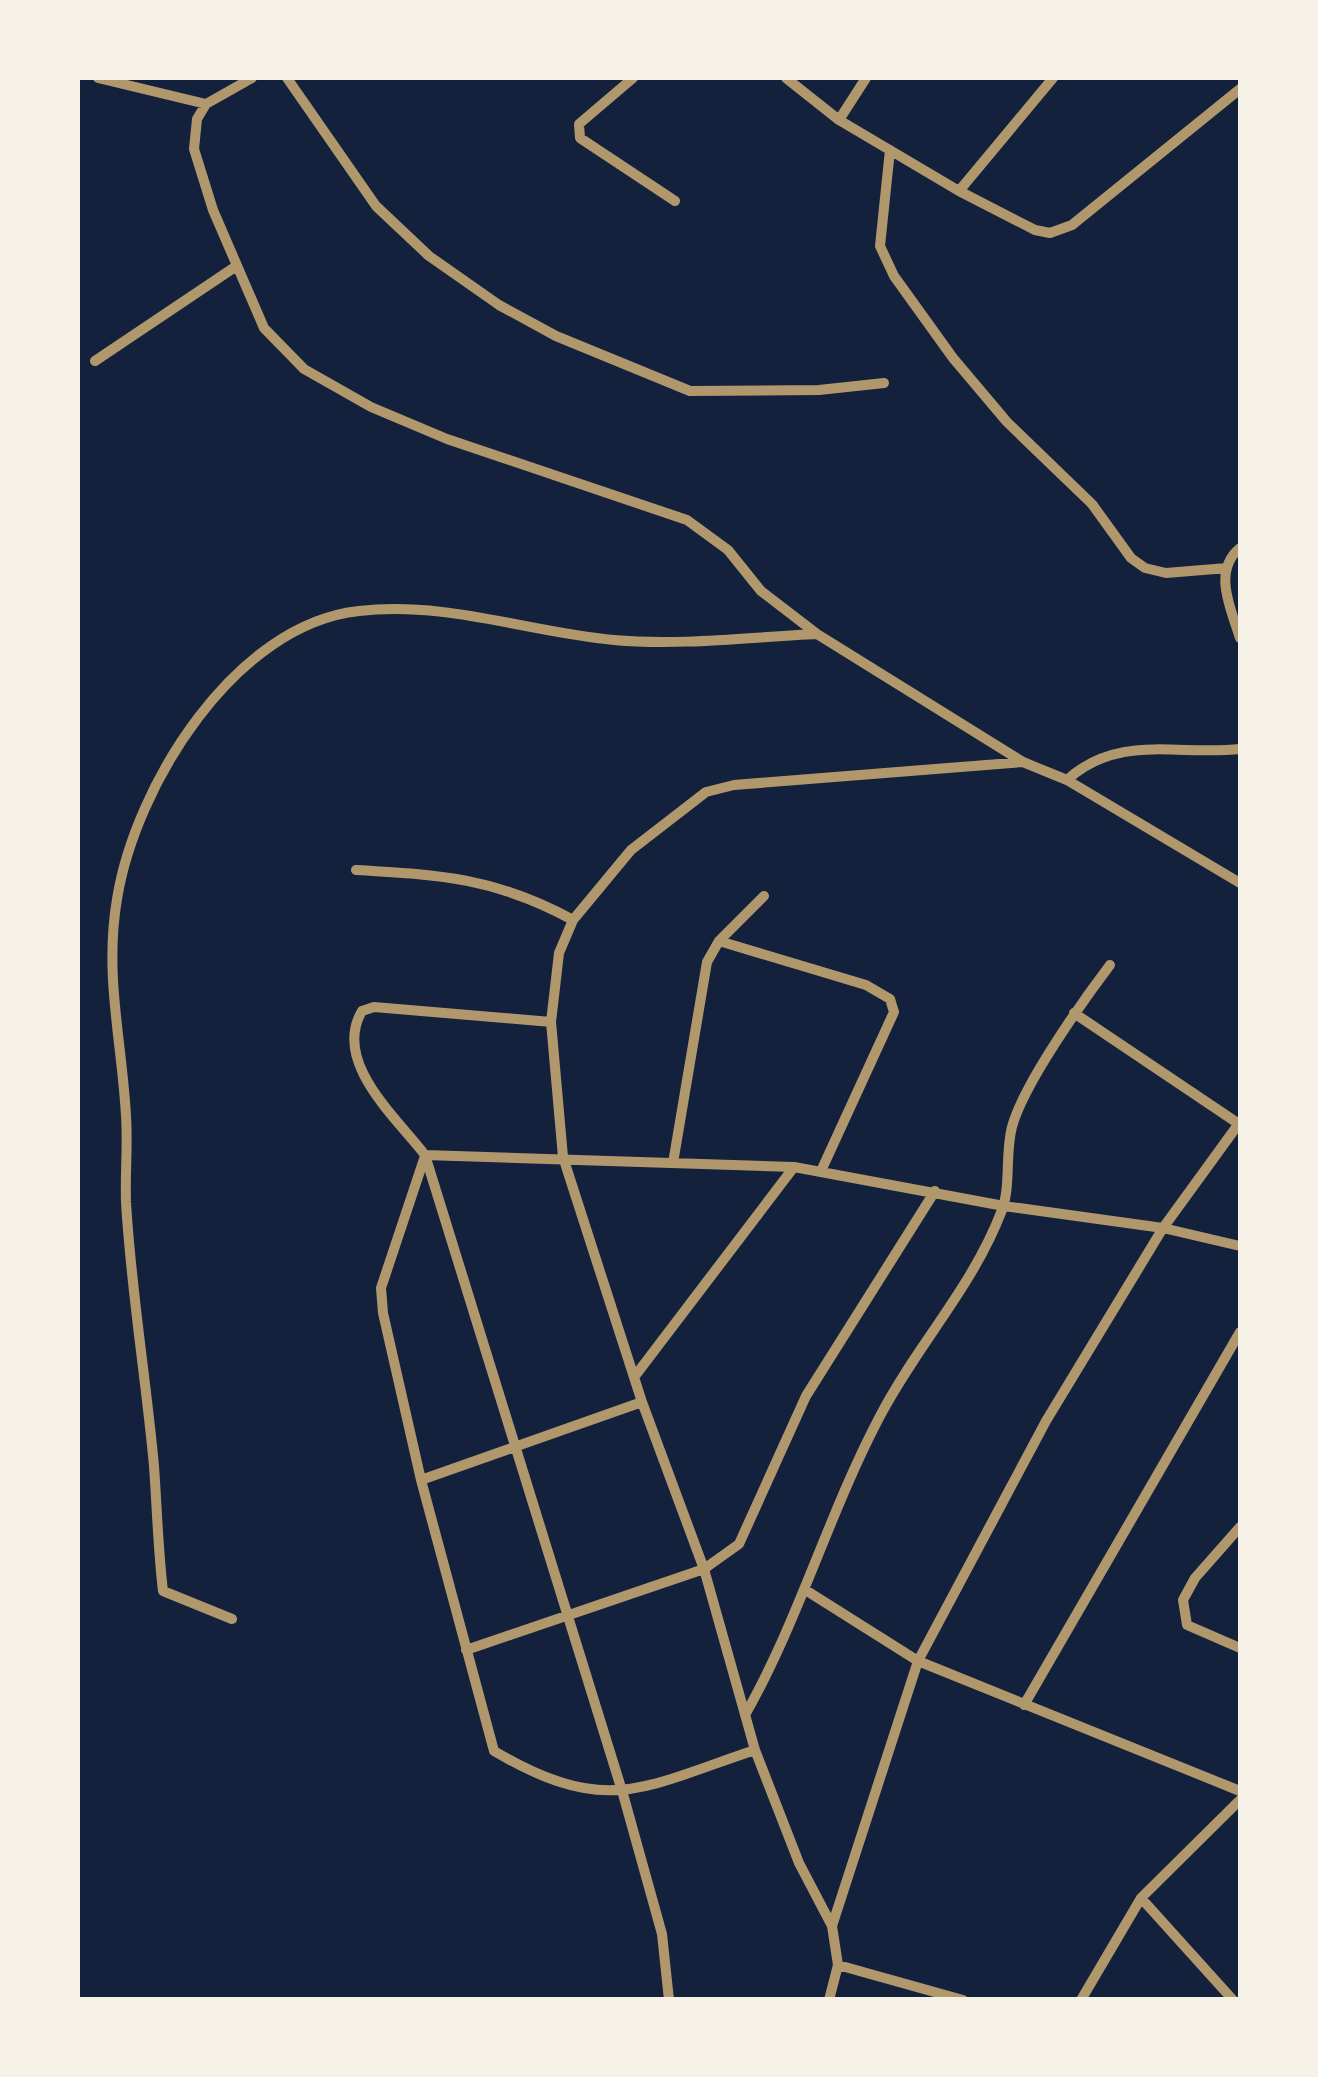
<svg xmlns="http://www.w3.org/2000/svg" width="1318" height="2077" font-family="'Public Sans',sans-serif">
	<style>
		.lines { fill: none; stroke-linecap: round; stroke-linejoin: round }
		.minor { stroke: #b1986c; stroke-width: 10 }
	</style>
	<rect width="100%" height="100%" fill="#14213d"/>
	<g class="lines">
		<path class="minor" d="M 98,78 L 206,104
			M 252,78 L 206,104 L 197,119 L 194,149 L 213,210 L 264,328 L 304,369 L 371,407 L 447,439 L 687,520 L 728,550 L 761,591 L 817,634 L 1023,762 L 1067,780 L 1240,883
			M 287,78 L 376,206 L 429,256 L 499,305 L 556,336 L 690,391 L 819,390 L 884,383
			M 633,78 L 579,124 L 580,138 L 675,201
			M 786,78 L 839,120 L 959,191 L 1035,230 L 1050,233 L 1072,225 L 1240,89
			M 839,120 L 866,78
			M 890,150 L 880,246 L 894,276 L 953,358 L 1007,422 L 1092,504 L 1131,558 L 1145,568 L 1166,573 L 1227,568
			M 959,191 L 1053,78
			M 95,361 L 235,267
			M 1240,548 C 1212,571 1231,609 1240,638
			M 1067,780 C 1118,733 1179,756 1240,749
			M 356,870 C 442,875 496,878 573,920
			M 719,941 L 866,985 L 890,999 L 894,1012 L 821,1171
			M 1074,1013 L 1239,1124
			M 551,1022 L 374,1007 L 362,1011 C 332,1062 396,1117 425,1155 L 623,1794 L 662,1934 L 669,2000
			M 425,1155 L 794,1167 L 1004,1206 L 1163,1228 L 1240,1246
			M 425,1156 L 381,1288 L 383,1313 L 421,1480 L 494,1751 C 607,1817 641,1788 755,1750
			M 673,1163 L 707,962 L 719,941 L 764,896
			M 635,1376 L 794,1167
			M 421,1480 L 642,1402
			M 1240,1527 L 1195,1578 L 1183,1600 L 1187,1625 L 1240,1648
			M 807,1591 L 918,1661 L 1240,1791
			M 232,1619 L 163,1591 C 158,1549 157,1508 154,1466 C 146,1378 131,1290 126,1202 C 125,1173 128,1145 126,1116 C 122,1041 104,976 117,899 C 135,786 235,624 359,611 C 447,601 528,632 614,640 C 680,646 751,637 817,634
			M 466,1650 L 704,1569 L 739,1544 L 806,1396 L 935,1191
			M 1024,1705 L 1240,1332
			M 745,1715 C 799,1620 828,1515 879,1418 C 916,1346 973,1287 1002,1210 C 1011,1186 1005,1153 1012,1127 C 1023,1085 1082,1002 1110,965
			M 1141,1898 L 1233,2000
			M 832,1926 L 918,1661 L 1046,1421 L 1163,1228 L 1240,1122
			M 838,1965 L 963,2000
			M 829,2000 L 838,1965 L 832,1926 L 799,1863 L 755,1750 L 704,1569 L 642,1402 L 563,1157 L 551,1022 L 559,953 L 573,920 L 631,850 L 706,792 L 734,785 L 1023,762
			M 1081,2000 L 1141,1898 L 1240,1800"/>
	</g>
	<rect width="1318" height="2077" fill="none" stroke="#f6f1e7" stroke-width="160"/>
</svg>
